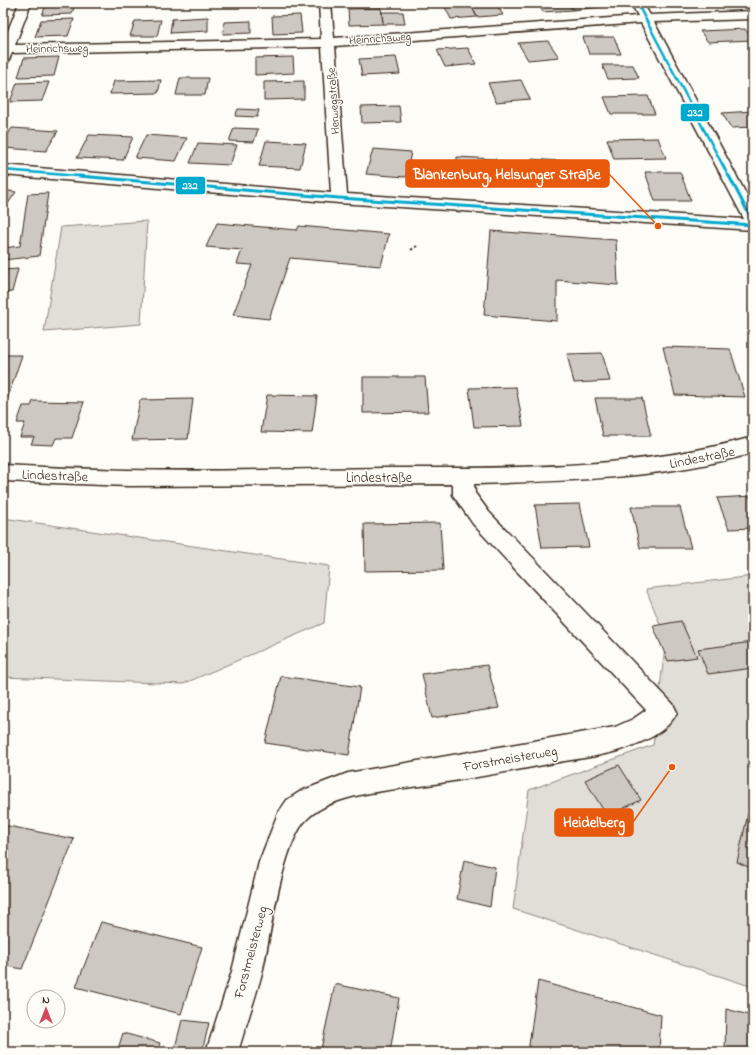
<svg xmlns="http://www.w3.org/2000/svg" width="756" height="1055" font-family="'Indie Flower',sans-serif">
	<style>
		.green { fill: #e1ded7; stroke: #8e847a }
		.building { fill: #cdc8c2; stroke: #3b2a1e }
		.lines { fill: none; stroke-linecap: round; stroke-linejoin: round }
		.street-casing { stroke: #3b2a1e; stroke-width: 3 }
		.path { stroke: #3b2a1e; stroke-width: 2; stroke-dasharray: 2.5 2.5; stroke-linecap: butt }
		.street { fill: #fdfcf7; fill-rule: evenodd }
		.bus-1-far1-casing { stroke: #fdfcf7; stroke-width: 4.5 }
		.bus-1-casing { stroke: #fdfcf7; stroke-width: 5.5 }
		.bus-1-far1 { stroke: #00a9ce; stroke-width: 2.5 }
		.bus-1 { stroke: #00a9ce; stroke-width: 3 }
		.labels { text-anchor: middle; stroke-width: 3; stroke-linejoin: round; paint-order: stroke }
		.far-street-label { font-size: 12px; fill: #3b2a1e; stroke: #fdfcf7 }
		.street-label { font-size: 14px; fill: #3b2a1e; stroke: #fdfcf7 }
		.leader { fill: none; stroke: #e8590c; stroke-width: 1.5 }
		.callout-dot { fill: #e8590c; stroke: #fdfcf7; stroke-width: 1.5 }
		.callout { fill: #e8590c; stroke: #e8590c; stroke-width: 1.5 }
		.callout-label { font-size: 15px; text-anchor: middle; font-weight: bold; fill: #fff }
		.line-badge { stroke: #fdfcf7; stroke-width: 1.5 }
		.badge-label { font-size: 11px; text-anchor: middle; font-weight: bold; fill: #fff }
	</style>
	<rect width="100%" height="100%" fill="#fdfcf7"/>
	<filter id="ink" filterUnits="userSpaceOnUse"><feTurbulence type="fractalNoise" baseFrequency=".025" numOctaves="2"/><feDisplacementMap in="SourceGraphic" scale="8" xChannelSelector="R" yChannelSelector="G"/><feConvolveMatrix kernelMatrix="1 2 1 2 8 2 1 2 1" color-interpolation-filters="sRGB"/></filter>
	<g filter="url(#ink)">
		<path class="green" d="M 147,221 L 141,324 L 44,332 L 61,227 Z
			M 3,518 L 329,566 L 324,623 L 183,684 L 3,677 Z
			M 753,576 L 753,987 L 513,909 L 529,790 L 653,745 L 666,639 L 646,589 Z"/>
		<path class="building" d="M 47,3 L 75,3 L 72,14 L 42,15 Z
			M 470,3 L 496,3 L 503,15 L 477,17 Z
			M 470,3 L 477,17 L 451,19 L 444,5 Z
			M 537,3 L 568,3 L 573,10 L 543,12 Z
			M 568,3 L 599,3 L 602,7 L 573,10 Z
			M 381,8 L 383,24 L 349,25 L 348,9 Z
			M 382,12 L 403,12 L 405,24 L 383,24 Z
			M 300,15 L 302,33 L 273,34 L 272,16 Z
			M 208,17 L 208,31 L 170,33 L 172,19 Z
			M 74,19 L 68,36 L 35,37 L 41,20 Z
			M 161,20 L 157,36 L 130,36 L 135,21 Z
			M 251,21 L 251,33 L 223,34 L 224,22 Z
			M 745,29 L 753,40 L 708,42 L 700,31 Z
			M 583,37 L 614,37 L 621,54 L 589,54 Z
			M 548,41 L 559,57 L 528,60 L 518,43 Z
			M 468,48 L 476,64 L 445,67 L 437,50 Z
			M 59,57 L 54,76 L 18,77 L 24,58 Z
			M 293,57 L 294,73 L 255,75 L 255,58 Z
			M 396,57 L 400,74 L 362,76 L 359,59 Z
			M 602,65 L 633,65 L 639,78 L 608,79 Z
			M 180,78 L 208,78 L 205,95 L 176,95 Z
			M 161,80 L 158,93 L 110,94 L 114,81 Z
			M 521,80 L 530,99 L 496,102 L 488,83 Z
			M 304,81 L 304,99 L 264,100 L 264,82 Z
			M 49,82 L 42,101 L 10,102 L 17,83 Z
			M 648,96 L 655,114 L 611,114 L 604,97 Z
			M 399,106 L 401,122 L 362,123 L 361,107 Z
			M 238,109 L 259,110 L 257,117 L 235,116 Z
			M 753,111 L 753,127 L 731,128 L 722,113 Z
			M 12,128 L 58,131 L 46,151 L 3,148 L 3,142 Z
			M 234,128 L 258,129 L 254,142 L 229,141 Z
			M 89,135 L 133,137 L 123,160 L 77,158 Z
			M 146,135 L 187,138 L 176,161 L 135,158 Z
			M 658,138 L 666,158 L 614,159 L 607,139 Z
			M 266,141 L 306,143 L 300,168 L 259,166 Z
			M 198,143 L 237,145 L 230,165 L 190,163 Z
			M 373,149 L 411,152 L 406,177 L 366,174 Z
			M 457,157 L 496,159 L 495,179 L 456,177 Z
			M 531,159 L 574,162 L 575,185 L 530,181 Z
			M 645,172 L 680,172 L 691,201 L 655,201 Z
			M 3,190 L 16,192 L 3,211 Z
			M 48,193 L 39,256 L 3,260 L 3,248 L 20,246 L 28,194 Z
			M 217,223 L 297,230 L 299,226 L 389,234 L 381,266 L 290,258 L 269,319 L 233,315 L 252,265 L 237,264 L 242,250 L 206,247 Z
			M 491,231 L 616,240 L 618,285 L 557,280 L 557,321 L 484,315 Z
			M 18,269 L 12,292 L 3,293 L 3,270 Z
			M 663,347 L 730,349 L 745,397 L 675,395 Z
			M 602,353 L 610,381 L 574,383 L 567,354 Z
			M 3,355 L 22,355 L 7,400 L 3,400 Z
			M 363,377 L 425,377 L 428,412 L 363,413 Z
			M 516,387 L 523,426 L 474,427 L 469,388 Z
			M 267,395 L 317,396 L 312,433 L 261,432 Z
			M 595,398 L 642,398 L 651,436 L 603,436 Z
			M 193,399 L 188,439 L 132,440 L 140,400 Z
			M 33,401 L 84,402 L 72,438 L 56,438 L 53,445 L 31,444 L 34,437 L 20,437 L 25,423 L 17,423 L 23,406 L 31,406 Z
			M 753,496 L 753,528 L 729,529 L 717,498 Z
			M 580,504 L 589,547 L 542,548 L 535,505 Z
			M 631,507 L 680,507 L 691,548 L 640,548 Z
			M 440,523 L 443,570 L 365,571 L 364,524 Z
			M 681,621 L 697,657 L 668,661 L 653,626 Z
			M 753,642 L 753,668 L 708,674 L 698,649 Z
			M 487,665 L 499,708 L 432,718 L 422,674 Z
			M 281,676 L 360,687 L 349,755 L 265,743 Z
			M 619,765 L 641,800 L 607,816 L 585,780 Z
			M 753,792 L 753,869 L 737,862 Z
			M 3,825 L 74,839 L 22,969 L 3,965 Z
			M 464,860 L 495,867 L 490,907 L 457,899 Z
			M 101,922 L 202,947 L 181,1014 L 76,987 Z
			M 538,981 L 661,1015 L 659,1052 L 528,1052 Z
			M 335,984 L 399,998 L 390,1052 L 335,1052 L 321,1049 Z
			M 726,1009 L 753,1016 L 753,1052 L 725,1052 Z
			M 182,1020 L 209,1023 L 202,1052 L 174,1052 Z
			M 123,1033 L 160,1043 L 157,1052 L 117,1052 Z"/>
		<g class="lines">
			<g class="street-casing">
				<path id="street" d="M 19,3 L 31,3 L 15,45 L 321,39 L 319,3 L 331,3 L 334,38 L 638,16 L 631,3 L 643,3 L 650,15 L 753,11 L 753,19 L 654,22 L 753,207 L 753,230 L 339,203 L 3,175 L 3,165 L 331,193 L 322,47 L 12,53 L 8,62 L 3,63 L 3,43 ZM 641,23 L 744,219 L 347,194 L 335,46 Z
					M 753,437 L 753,453 C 662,479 568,481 474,484 L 475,493 L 489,512 L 673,704 L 677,712 C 668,733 637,745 617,751 C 597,757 574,759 554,763 C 512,771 470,779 428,785 C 393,790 331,793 306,820 C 282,845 271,933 263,969 C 256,997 246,1024 238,1052 L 206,1052 L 232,971 L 259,862 L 278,813 L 287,800 L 301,791 L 348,773 L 615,727 L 633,719 L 646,710 L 473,524 L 453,495 L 453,484 L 128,486 L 3,481 L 3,465 C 45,467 86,469 128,470 C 213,472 299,469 385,468 C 507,468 634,470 753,437 Z"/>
			</g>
			<path class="path" d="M 411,250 L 417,246"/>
			<use href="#street" class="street"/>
			<g class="bus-1-far1-casing">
				<path id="bus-1-far1" d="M 637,3 L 729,177
					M 3,170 L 91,177"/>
			</g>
			<g class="bus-1-casing">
				<path id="bus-1" d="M 79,176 L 339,198 L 753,225
					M 729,176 L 753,222"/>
			</g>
			<use href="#bus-1-far1" class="bus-1-far1"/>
			<use href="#bus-1" class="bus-1"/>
		</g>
	</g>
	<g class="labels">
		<g class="far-street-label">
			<text transform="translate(380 38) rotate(-4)" y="4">Heinrichsweg</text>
			<text transform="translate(57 48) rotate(-1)" y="4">Heinrichsweg</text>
			<text transform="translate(333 101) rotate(-94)" y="4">Herwegstraße</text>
		</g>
		<g class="street-label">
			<text transform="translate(702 457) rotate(-11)" y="5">Lindestraße</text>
			<text transform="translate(55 475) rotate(2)" y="5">Lindestraße</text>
			<text x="379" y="482">Lindestraße</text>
			<text transform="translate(510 758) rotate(-10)" y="5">Forstmeisterweg</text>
			<text transform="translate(250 952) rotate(-75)" y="5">Forstmeisterweg</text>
		</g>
	</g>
	<path class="leader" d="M658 226L609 174M672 767L633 822"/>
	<g class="callout-dot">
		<circle cx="658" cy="226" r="4"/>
		<circle cx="672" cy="767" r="4"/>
	</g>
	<g class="callout">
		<rect x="406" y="160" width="203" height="27" rx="4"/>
		<rect x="555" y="809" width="78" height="27" rx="4"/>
	</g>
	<g class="callout-label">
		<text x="507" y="179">Blankenburg, Helsunger Straße</text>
		<text x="594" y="827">Heidelberg</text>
	</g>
	<g class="line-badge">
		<rect x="680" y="103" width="30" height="19" rx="4" fill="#00a9ce"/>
		<rect x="175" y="176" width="31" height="19" rx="4" fill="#00a9ce"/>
	</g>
	<g class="badge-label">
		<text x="695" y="116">232</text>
		<text x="190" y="189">232</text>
	</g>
	<rect width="756" height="1055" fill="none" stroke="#fdfcf7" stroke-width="16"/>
	<rect x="8" y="8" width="740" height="1039" fill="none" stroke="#3b2a1e" stroke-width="1.5" filter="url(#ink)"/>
	<g transform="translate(46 1009)"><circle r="19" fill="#fdfcf7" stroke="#afa8a0"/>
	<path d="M0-3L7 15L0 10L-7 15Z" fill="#d1495b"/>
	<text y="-6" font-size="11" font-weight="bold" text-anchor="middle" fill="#3b2a1e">N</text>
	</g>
</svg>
